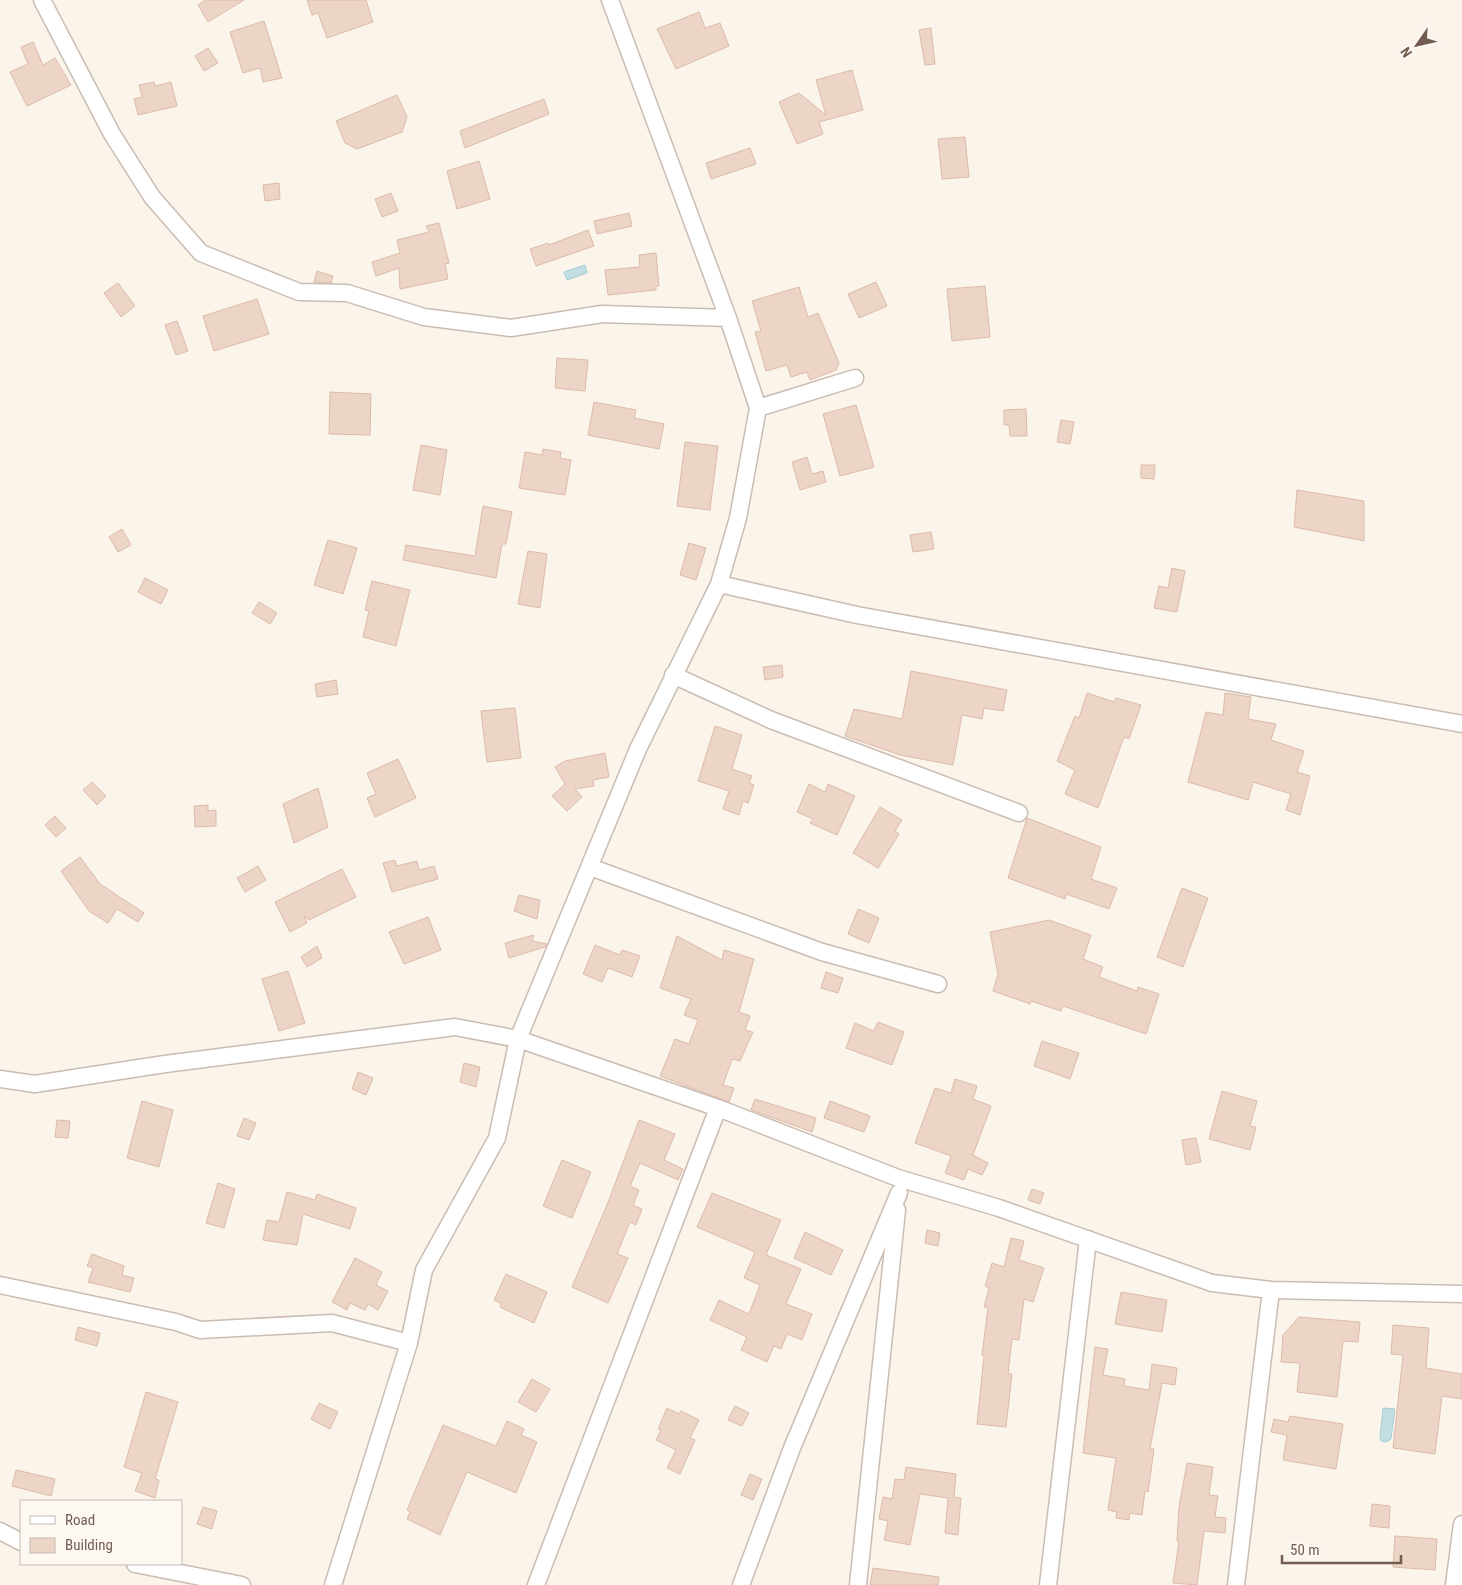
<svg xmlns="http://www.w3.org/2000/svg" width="1462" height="1585" font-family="'Roboto Condensed',sans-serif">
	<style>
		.water { fill: #c1dee2; stroke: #a9cdd2 }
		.building { fill: #ecd4c6; stroke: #ddbba9 }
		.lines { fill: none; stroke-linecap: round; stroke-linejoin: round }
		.minor-casing { stroke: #cbbcb2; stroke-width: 19 }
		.minor { stroke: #fff; stroke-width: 16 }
	</style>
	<rect width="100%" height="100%" fill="#faf4eb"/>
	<path class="water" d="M 585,265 L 587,273 L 567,280 L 564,272 Z
		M 1383,1408 L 1395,1409 L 1391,1439 L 1386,1442 L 1381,1441 L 1380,1437 Z"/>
	<path class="building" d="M 205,0 L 244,0 L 208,22 L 198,5 Z
		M 307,0 L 366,0 L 373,22 L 327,38 L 318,13 L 312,15 Z
		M 699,12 L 705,28 L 720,23 L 729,46 L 676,69 L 657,29 Z
		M 264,21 L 282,78 L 263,82 L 260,68 L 243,73 L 230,32 Z
		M 931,28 L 935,64 L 925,65 L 919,30 Z
		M 33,42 L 43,65 L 55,58 L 71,85 L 27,106 L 10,72 L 28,64 L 21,47 Z
		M 208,48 L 218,63 L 204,71 L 195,56 Z
		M 852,70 L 863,110 L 819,122 L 823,134 L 797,144 L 779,102 L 799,93 L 826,115 L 816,80 Z
		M 154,82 L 155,86 L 171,82 L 177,106 L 138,115 L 134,99 L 142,97 L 139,85 Z
		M 397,95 L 407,117 L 402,132 L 357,149 L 345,143 L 336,121 Z
		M 544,99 L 549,114 L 465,148 L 460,131 Z
		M 965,137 L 969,177 L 942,179 L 938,139 Z
		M 750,148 L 756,164 L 711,179 L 706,163 Z
		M 479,161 L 490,199 L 457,209 L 447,171 Z
		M 279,183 L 280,199 L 265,201 L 263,185 Z
		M 391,193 L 398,211 L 382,217 L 375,199 Z
		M 629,213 L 632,226 L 597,234 L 594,221 Z
		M 439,223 L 449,263 L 445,264 L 448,279 L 400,289 L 399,268 L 376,276 L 372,262 L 400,253 L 397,240 L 429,232 L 426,226 Z
		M 588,230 L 594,246 L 536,266 L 530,249 L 548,243 L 549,245 Z
		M 656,253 L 659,286 L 656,286 L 656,290 L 608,295 L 605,270 L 640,267 L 639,255 Z
		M 317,271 L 333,276 L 331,283 L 314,282 Z
		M 876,282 L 887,306 L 859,318 L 848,294 Z
		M 118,283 L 135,306 L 121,317 L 104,293 Z
		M 985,286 L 990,337 L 952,341 L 947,289 Z
		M 799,287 L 808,317 L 818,313 L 839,363 L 836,370 L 810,380 L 807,372 L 791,377 L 787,365 L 766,371 L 755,332 L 761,331 L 752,301 Z
		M 257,299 L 269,334 L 214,351 L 203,316 Z
		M 177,321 L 188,351 L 176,355 L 165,325 Z
		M 557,358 L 588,360 L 585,391 L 555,388 Z
		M 330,392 L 371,394 L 370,435 L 329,434 Z
		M 594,402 L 636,410 L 634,418 L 664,424 L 659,449 L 588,435 Z
		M 856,405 L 874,467 L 840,476 L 823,414 Z
		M 1026,409 L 1027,436 L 1010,436 L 1009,425 L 1004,425 L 1004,410 Z
		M 1061,420 L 1074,422 L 1070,444 L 1057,442 Z
		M 685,442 L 718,446 L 710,510 L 677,506 Z
		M 421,445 L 447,450 L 440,495 L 413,490 Z
		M 543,449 L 561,452 L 560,458 L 571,460 L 565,495 L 519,488 L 525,452 L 542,455 Z
		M 807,457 L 812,474 L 823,471 L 826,482 L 800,490 L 792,462 Z
		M 1141,465 L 1155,465 L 1154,479 L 1141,478 Z
		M 1297,490 L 1364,501 L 1364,541 L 1294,527 Z
		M 483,506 L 512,512 L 506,544 L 502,544 L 496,578 L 403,560 L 406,545 L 475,556 Z
		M 122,529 L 131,545 L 118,552 L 109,537 Z
		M 931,532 L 934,549 L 913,552 L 910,535 Z
		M 328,540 L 357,548 L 343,594 L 314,585 Z
		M 689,543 L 706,548 L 696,580 L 680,575 Z
		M 528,551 L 547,554 L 540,608 L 518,604 Z
		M 1172,568 L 1185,571 L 1177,612 L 1154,608 L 1159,586 L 1168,588 Z
		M 145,578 L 168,590 L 161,604 L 138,592 Z
		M 372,581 L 410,590 L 396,646 L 363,637 L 369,611 L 365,610 Z
		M 259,602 L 277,613 L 270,624 L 252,613 Z
		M 782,665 L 783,677 L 765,680 L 763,667 Z
		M 911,671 L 1007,690 L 1003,711 L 984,708 L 982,719 L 962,715 L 953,765 L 900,755 L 845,736 L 854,709 L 902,719 Z
		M 336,680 L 338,694 L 317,697 L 315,684 Z
		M 1087,693 L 1114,702 L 1116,698 L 1141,705 L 1129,739 L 1124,737 L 1098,808 L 1065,794 L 1075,770 L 1057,761 L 1075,716 L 1079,718 Z
		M 1225,693 L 1251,697 L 1248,719 L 1276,724 L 1271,740 L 1304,751 L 1297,772 L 1310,776 L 1300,815 L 1286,810 L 1291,794 L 1253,782 L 1248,800 L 1188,782 L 1206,712 L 1223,715 Z
		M 515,708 L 521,758 L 487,762 L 481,711 Z
		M 715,726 L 742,735 L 732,769 L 752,776 L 749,783 L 754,785 L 748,803 L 743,801 L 739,815 L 723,809 L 729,791 L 698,781 Z
		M 605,753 L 609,777 L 593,780 L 594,786 L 575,789 L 582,797 L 567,811 L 552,796 L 565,784 L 555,767 L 565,761 Z
		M 398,759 L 416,798 L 375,817 L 367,798 L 376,794 L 367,773 Z
		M 92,782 L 106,796 L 97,805 L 83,790 Z
		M 809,784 L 825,792 L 828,784 L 855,796 L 837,835 L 810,823 L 813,819 L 797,812 Z
		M 318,788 L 328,827 L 294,843 L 283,804 Z
		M 208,805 L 208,811 L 216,810 L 216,826 L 195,827 L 194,806 Z
		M 880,807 L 902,820 L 895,831 L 899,834 L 878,868 L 853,853 Z
		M 55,816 L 66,828 L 56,837 L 45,825 Z
		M 1027,818 L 1101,847 L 1091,879 L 1117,888 L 1109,909 L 1066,894 L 1065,899 L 1008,878 Z
		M 80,857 L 100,884 L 144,913 L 138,922 L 117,909 L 108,923 L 89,911 L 61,871 Z
		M 395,860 L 397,866 L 417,861 L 419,870 L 434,866 L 438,879 L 392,892 L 383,863 Z
		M 258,866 L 266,880 L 245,892 L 237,878 Z
		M 342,869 L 356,897 L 309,920 L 304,916 L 307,923 L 290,932 L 275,902 Z
		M 1182,888 L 1208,898 L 1183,967 L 1157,957 Z
		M 519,895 L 540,900 L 537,919 L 514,911 Z
		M 858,909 L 879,918 L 869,943 L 848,934 Z
		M 428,917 L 441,950 L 404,964 L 389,932 Z
		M 1049,920 L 1091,935 L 1083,959 L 1103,967 L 1099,977 L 1137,991 L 1138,987 L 1159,994 L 1146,1034 L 1063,1006 L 1061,1011 L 1031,1001 L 1030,1004 L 993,991 L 998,974 L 990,932 Z
		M 534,935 L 532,941 L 547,944 L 545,947 L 509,958 L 505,943 Z
		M 677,936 L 722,960 L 724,950 L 754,959 L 739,1012 L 750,1016 L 745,1030 L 753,1032 L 740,1061 L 732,1059 L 723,1085 L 734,1088 L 729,1102 L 660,1076 L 675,1039 L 689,1044 L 698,1020 L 684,1015 L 691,999 L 660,988 Z
		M 595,945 L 620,955 L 622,950 L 640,956 L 632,977 L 608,968 L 602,982 L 583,974 Z
		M 317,946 L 322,958 L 307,967 L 301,957 Z
		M 288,971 L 305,1023 L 279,1031 L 262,979 Z
		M 826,972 L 843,978 L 838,993 L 821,988 Z
		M 878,1022 L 904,1032 L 892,1065 L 846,1048 L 855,1023 L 874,1031 Z
		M 1042,1041 L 1079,1053 L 1070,1079 L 1034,1066 Z
		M 464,1063 L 480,1067 L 476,1087 L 460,1082 Z
		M 358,1072 L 373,1078 L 366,1095 L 352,1089 Z
		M 955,1079 L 977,1086 L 973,1099 L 991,1106 L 973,1155 L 988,1163 L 982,1175 L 968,1169 L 964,1180 L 945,1173 L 951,1156 L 915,1143 L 935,1088 L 951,1093 Z
		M 1222,1091 L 1257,1101 L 1250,1126 L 1256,1127 L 1250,1150 L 1209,1139 Z
		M 755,1099 L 816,1118 L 812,1132 L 751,1110 Z
		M 142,1101 L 173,1110 L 159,1167 L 127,1158 Z
		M 830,1101 L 870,1116 L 864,1132 L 824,1118 Z
		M 244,1118 L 256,1123 L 249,1140 L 237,1136 Z
		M 57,1120 L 70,1121 L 68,1138 L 55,1137 Z
		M 639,1120 L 675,1134 L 664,1160 L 683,1169 L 678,1180 L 640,1163 L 630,1186 L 639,1190 L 633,1205 L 642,1209 L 636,1225 L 630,1222 L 617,1254 L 628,1258 L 608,1303 L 572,1287 L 607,1205 Z
		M 1196,1138 L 1201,1162 L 1186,1165 L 1182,1140 Z
		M 562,1160 L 591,1172 L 572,1218 L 543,1206 Z
		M 218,1183 L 235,1189 L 224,1228 L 206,1223 Z
		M 1032,1189 L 1044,1193 L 1040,1204 L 1028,1200 Z
		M 287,1192 L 315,1200 L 317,1194 L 356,1208 L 350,1229 L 303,1214 L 297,1245 L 263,1240 L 267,1220 L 279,1222 Z
		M 712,1193 L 781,1220 L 766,1255 L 801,1269 L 786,1304 L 812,1314 L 802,1340 L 787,1334 L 781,1349 L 774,1346 L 767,1362 L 741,1350 L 747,1337 L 710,1320 L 719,1300 L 749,1314 L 760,1285 L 744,1278 L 755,1252 L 697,1227 Z
		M 927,1230 L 940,1233 L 938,1246 L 925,1243 Z
		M 805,1232 L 843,1250 L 831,1275 L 794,1258 Z
		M 1011,1238 L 1024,1241 L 1019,1260 L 1044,1268 L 1033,1302 L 1024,1299 L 1019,1340 L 1012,1339 L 1008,1374 L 1012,1374 L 1006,1427 L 977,1424 L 984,1356 L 982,1355 L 988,1308 L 984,1307 L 989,1288 L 985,1286 L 992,1263 L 1004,1267 Z
		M 92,1254 L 124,1266 L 122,1275 L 134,1278 L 130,1292 L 88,1282 L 93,1268 L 87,1266 Z
		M 355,1258 L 382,1272 L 376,1285 L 388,1291 L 378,1310 L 368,1304 L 365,1310 L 350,1303 L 347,1310 L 332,1302 Z
		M 506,1274 L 547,1292 L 534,1323 L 500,1307 L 501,1303 L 494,1300 Z
		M 1121,1292 L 1167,1300 L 1162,1332 L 1115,1324 Z
		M 1299,1317 L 1360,1322 L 1358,1342 L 1343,1341 L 1337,1397 L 1297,1392 L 1300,1363 L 1281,1362 L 1283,1335 Z
		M 1393,1325 L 1429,1328 L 1426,1368 L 1462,1374 L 1462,1399 L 1442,1396 L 1435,1454 L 1393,1448 L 1403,1355 L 1391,1354 Z
		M 78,1327 L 100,1333 L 97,1346 L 75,1340 Z
		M 1095,1347 L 1108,1349 L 1103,1375 L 1125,1379 L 1124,1386 L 1149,1390 L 1152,1364 L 1177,1368 L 1175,1385 L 1162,1383 L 1150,1449 L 1154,1449 L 1148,1492 L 1145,1491 L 1142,1515 L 1130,1513 L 1129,1520 L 1116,1518 L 1117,1512 L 1108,1510 L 1116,1458 L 1083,1453 Z
		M 532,1379 L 550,1389 L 536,1412 L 518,1402 Z
		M 146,1392 L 178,1402 L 155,1479 L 159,1480 L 155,1498 L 135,1491 L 142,1473 L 124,1467 Z
		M 319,1403 L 338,1412 L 330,1429 L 311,1419 Z
		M 735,1406 L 749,1413 L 742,1426 L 728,1420 Z
		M 667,1408 L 679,1414 L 681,1411 L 699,1420 L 690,1438 L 695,1440 L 680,1474 L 667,1468 L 676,1450 L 656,1440 L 661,1430 L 658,1429 Z
		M 1290,1416 L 1343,1424 L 1336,1469 L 1283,1460 L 1287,1435 L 1271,1432 L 1274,1419 L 1288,1422 Z
		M 507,1421 L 524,1429 L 521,1435 L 537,1442 L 516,1493 L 467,1472 L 440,1535 L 407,1519 L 410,1512 L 407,1510 L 443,1425 L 496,1446 Z
		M 1187,1463 L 1213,1467 L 1209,1495 L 1218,1496 L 1215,1517 L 1226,1518 L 1225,1533 L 1204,1531 L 1197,1585 L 1173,1583 L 1179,1541 L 1177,1541 L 1179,1507 Z
		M 906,1467 L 956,1474 L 954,1497 L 961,1498 L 958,1535 L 945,1533 L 948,1498 L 920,1494 L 910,1545 L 884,1540 L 888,1521 L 879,1519 L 883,1497 L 892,1499 L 895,1479 L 904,1480 Z
		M 16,1470 L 55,1479 L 51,1496 L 12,1486 Z
		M 750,1474 L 762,1479 L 753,1500 L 741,1495 Z
		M 1372,1504 L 1390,1506 L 1389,1528 L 1370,1526 Z
		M 203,1507 L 217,1511 L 212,1529 L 197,1524 Z
		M 1395,1536 L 1437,1539 L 1435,1570 L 1393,1567 Z
		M 873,1568 L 939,1577 L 938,1585 L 870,1585 Z"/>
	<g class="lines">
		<g class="minor-casing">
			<path id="minor" d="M 42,0 L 112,134 L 152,197 L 201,253 L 299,292 L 347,293 L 424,317 L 511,328 L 602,314 L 728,318
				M 758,408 L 855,378
				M 719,584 L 857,615 L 1462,724
				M 673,675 L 771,720 L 1019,813
				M 590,867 L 822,952 L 938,984
				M 0,1079 L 35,1084 L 165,1064 L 455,1027 L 518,1039 L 718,1108 L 898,1178 L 999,1208 L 1212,1283 L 1271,1290 L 1462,1294
				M 0,1285 L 176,1322 L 200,1330 L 332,1323 L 409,1343
				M 0,1531 L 21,1542
				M 135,1564 L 242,1585
				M 333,1585 L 409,1343 L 424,1270 L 497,1138 L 518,1039 L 638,749 L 719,584 L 738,518 L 758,408 L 728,318 L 610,0
				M 536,1585 L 718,1108
				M 741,1585 L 792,1448 L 899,1193
				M 858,1585 L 897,1210
				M 1048,1585 L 1088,1239
				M 1236,1585 L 1271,1290
				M 1454,1585 L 1462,1524"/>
		</g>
		<use href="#minor" class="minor"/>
	</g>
	<rect x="20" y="1500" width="162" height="65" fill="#fdf8f1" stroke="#c5bab1"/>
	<rect x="30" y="1516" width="25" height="8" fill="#ffffff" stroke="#c5bab1"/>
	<text x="65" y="1525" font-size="15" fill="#725c51">Road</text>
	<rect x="30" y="1538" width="25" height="15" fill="#ecd4c6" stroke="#c5bab1"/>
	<text x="65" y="1550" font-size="15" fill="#725c51">Building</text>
	<g transform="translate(1417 45) rotate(236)" stroke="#fdf8f1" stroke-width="4" paint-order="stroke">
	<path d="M0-4L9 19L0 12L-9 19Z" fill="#725c51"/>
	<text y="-8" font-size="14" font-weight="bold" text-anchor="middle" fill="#725c51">N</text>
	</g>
	<path d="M1282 1555v8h119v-8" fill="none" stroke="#725c51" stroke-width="2.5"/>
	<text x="1290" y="1555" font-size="15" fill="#725c51" stroke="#fdf8f1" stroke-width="4" paint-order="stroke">50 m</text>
</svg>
